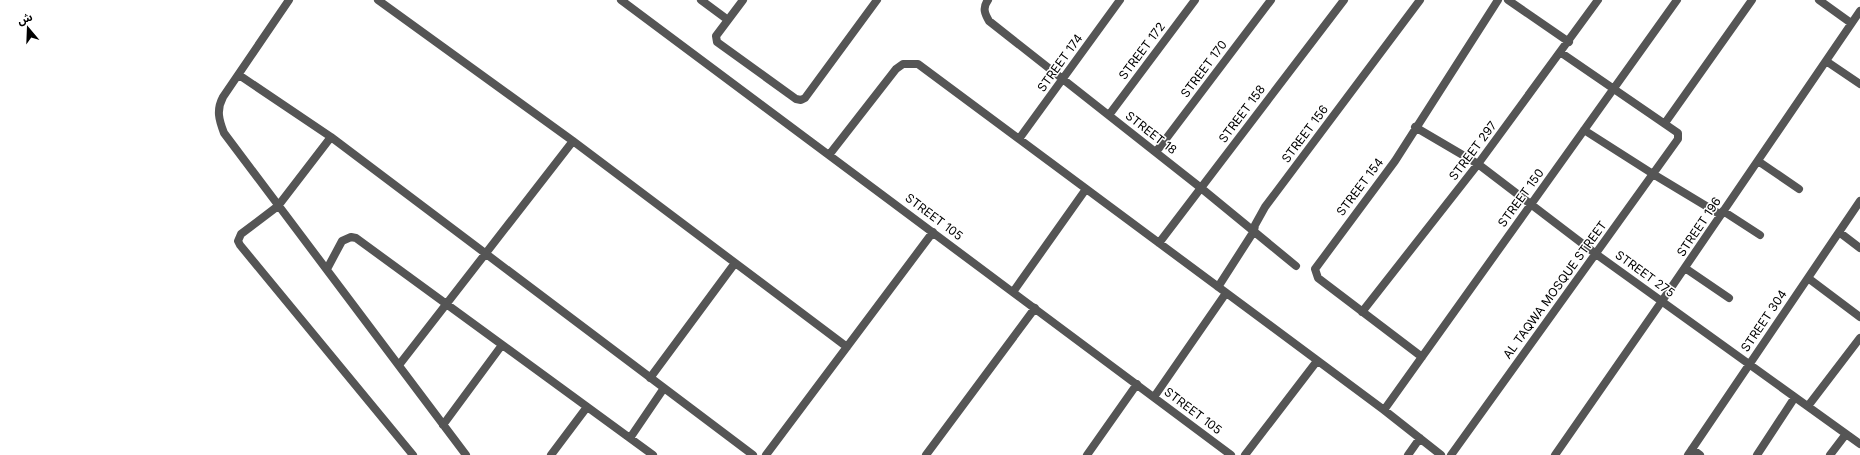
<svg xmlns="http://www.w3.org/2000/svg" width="1860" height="455" font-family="Inter,'Noto Sans Arabic',sans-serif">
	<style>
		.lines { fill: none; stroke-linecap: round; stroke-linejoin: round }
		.service { stroke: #555; stroke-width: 8 }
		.minor { stroke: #555; stroke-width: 8 }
		.labels { text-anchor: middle; stroke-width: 3; stroke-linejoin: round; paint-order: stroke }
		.street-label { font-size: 12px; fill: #000; stroke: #fff }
	</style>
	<rect width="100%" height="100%" fill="#fff"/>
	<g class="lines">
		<path class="service" d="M 701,0 L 728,20
			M 743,0 L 716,36 L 717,42 L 796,99 L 801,100 L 805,98 L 877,0"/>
		<path class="minor" d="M 289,0 L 223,97 C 216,110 219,120 224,133 L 466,455
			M 378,0 L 573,141 L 847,347
			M 621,0 L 1231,455
			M 988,0 C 982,8 985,14 989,21 L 1201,188 L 1296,266
			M 1508,0 L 1569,42
			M 1819,0 L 1851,23
			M 1826,61 L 1860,84
			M 239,75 L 331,137 L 753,455
			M 1109,115 L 1195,0
			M 1665,123 L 1752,0
			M 1415,127 L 1478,164 L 1596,254 L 1860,444
			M 1584,130 L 1653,174 L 1721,215
			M 331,137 L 278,206 L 241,234 L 238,241 L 240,245 L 413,455
			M 1019,139 L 1120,0
			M 1156,152 L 1271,0
			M 829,155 L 896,69 L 903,64 L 918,64 L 1384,410 L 1441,455
			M 1758,161 L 1799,189
			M 1723,211 L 1760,235
			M 1839,232 L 1860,248
			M 1159,243 L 1344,0
			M 1685,268 L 1729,298
			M 327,269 L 342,241 L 351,237 L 356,238 L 653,455
			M 1808,278 L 1860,317
			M 1218,287 L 1254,231 L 1255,225 L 1265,207 L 1420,0
			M 1013,292 L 1086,189
			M 1362,312 L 1478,164 L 1598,0
			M 1422,357 L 1318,278 L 1315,269 L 1395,161 L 1498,0
			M 399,365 L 573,141
			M 650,378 L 735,263
			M 1154,397 L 1226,293
			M 1808,406 L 1860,338
			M 1384,410 L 1677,0
			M 443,425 L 502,345
			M 630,438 L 664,388
			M 1692,449 L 1700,455
			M 551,455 L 587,407
			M 766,455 L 933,232
			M 926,455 L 1035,308
			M 1087,455 L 1137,384
			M 1245,455 L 1317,361
			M 1408,455 L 1420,438
			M 1451,455 L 1678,139 L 1678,133 L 1560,52
			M 1555,455 L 1662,301 L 1860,11
			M 1688,455 L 1860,201
			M 1757,455 L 1795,397
			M 1830,455 L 1846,434"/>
	</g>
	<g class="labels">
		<g class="street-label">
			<text transform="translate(1142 51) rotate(-53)" y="4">STREET 172</text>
			<text transform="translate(1060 63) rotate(-54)" y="4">STREET 174</text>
			<text transform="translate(1204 69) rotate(-53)" y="4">STREET 170</text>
			<text transform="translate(1242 114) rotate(-53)" y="4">STREET 158</text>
			<text transform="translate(1151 133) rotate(38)" y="4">STREET 18</text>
			<text transform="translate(1305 134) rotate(-53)" y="4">STREET 156</text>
			<text transform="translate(1473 151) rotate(-53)" y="4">STREET 297</text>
			<text transform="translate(1360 187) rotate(-53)" y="4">STREET 154</text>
			<text transform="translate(1521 198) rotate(-54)" y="4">STREET 150</text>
			<text transform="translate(934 217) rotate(37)" y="4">STREET 105</text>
			<text transform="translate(1699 227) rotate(-56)" y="4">STREET 196</text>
			<text transform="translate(1645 274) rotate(36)" y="4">STREET 275</text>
			<text transform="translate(1555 290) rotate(-54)" y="4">AL TAQWA MOSQUE STREET</text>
			<text transform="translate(1764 321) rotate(-56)" y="4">STREET 304</text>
			<text transform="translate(1193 411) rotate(37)" y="4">STREET 105</text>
		</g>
	</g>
	<g transform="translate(28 28) rotate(341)" stroke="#ffffff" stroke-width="3" paint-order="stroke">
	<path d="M0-3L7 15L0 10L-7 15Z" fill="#000000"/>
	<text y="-6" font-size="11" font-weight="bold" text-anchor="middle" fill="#000000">ش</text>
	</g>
</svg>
